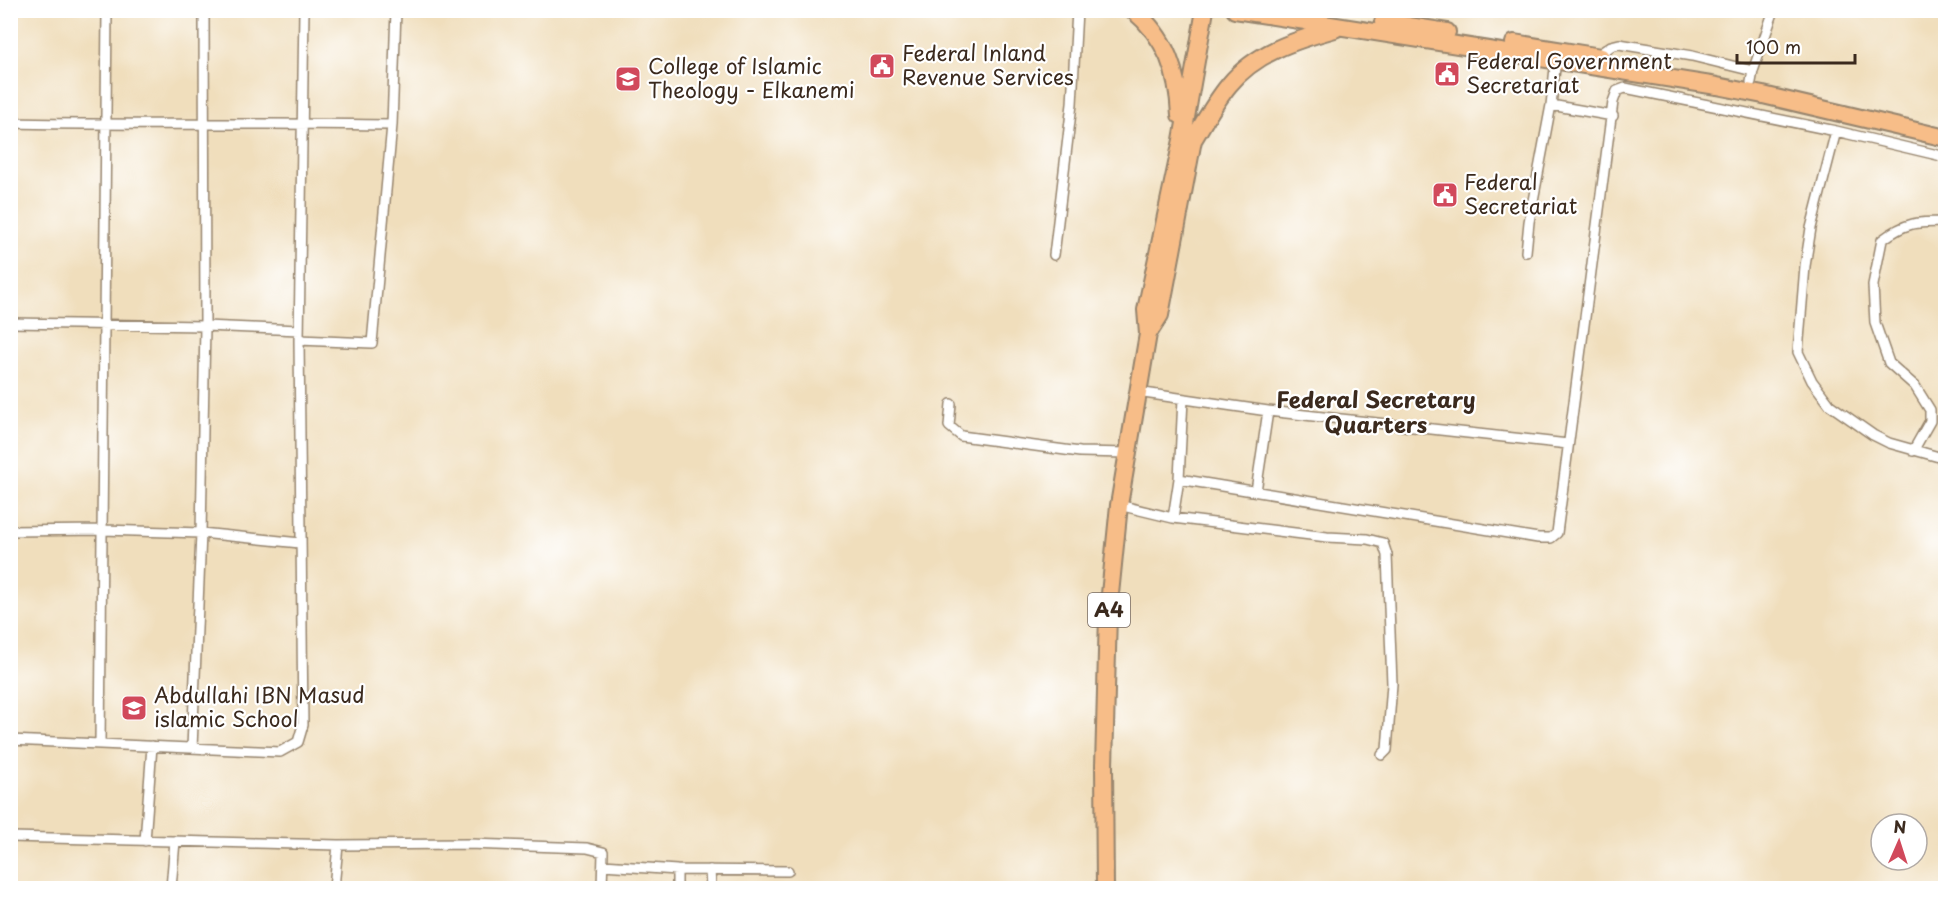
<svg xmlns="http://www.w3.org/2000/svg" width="1956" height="899" font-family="'Playpen Sans',sans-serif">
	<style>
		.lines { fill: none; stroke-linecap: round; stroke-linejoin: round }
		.street-casing { stroke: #96846d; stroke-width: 12 }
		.highway-casing { stroke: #96846d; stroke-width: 20 }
		.street { stroke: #fff; stroke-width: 9 }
		.highway { stroke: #f7bd88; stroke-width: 16 }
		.labels { text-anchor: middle; stroke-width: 4.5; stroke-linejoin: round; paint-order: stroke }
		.shield { fill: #fff; stroke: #766a62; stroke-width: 1.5 }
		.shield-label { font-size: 20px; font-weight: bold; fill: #3b2a1e }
		.poi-label { font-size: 21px; fill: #3b2a1e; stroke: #fff; text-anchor: start }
		.neighbourhood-label { font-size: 22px; font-weight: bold; fill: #3b2a1e; stroke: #fff }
	</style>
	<rect width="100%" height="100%" fill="#fff"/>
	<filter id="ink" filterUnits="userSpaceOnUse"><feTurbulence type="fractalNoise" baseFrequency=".0167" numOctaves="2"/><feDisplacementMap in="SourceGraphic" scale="12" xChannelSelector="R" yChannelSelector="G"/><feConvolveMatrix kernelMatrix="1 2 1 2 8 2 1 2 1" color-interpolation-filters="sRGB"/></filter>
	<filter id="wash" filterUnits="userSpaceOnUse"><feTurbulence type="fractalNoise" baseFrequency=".008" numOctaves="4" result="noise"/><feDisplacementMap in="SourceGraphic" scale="24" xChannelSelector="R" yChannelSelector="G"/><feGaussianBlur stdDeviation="1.35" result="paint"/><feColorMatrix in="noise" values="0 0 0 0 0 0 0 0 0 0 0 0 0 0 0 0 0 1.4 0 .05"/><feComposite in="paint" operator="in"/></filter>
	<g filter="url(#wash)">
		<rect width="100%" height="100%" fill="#f0debc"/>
	</g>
	<g filter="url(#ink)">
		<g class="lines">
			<g class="street-casing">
				<path id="street" d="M 1597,56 L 1611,46 L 1619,44 L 1692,56 L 1753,71
					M 1751,82 L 1753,71 L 1774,10
					M 1551,105 L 1613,116
					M 10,123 C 138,126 265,122 392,125
					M 1836,131 L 1811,228 L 1805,266 L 1798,352 L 1812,381 L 1830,405 L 1873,435 L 1889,443 L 1946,459
					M 1526,252 L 1529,222 L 1551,105 L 1556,59
					M 1054,255 L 1072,104 L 1077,10
					M 10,323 L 205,326 L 299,330
					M 299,340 L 372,343 L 392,125 L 396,10
					M 1137,392 L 1268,411 L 1568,444
					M 951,404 L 949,426 L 961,436 L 1080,452 L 1128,453
					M 1913,451 L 1930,421 L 1930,410 L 1915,386 L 1889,363 L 1875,323 L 1873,285 L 1882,240 C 1906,222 1916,222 1946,222
					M 1179,479 L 1538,538 L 1551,538 L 1557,533 L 1613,102 L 1617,91 L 1625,88 L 1836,131 L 1946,157
					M 1256,491 L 1268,411
					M 1119,505 L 1173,518 L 1327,537 L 1367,539 L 1383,543 L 1387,555 L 1392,684 L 1387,750 L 1382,755
					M 1173,518 L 1179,479 L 1183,399
					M 10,531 L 103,530 L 201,533 L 300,543
					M 10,740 L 280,752 L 298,742 L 303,725 L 299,340 L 304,10
					M 100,744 L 107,10
					M 192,748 L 201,533 L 205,326 L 204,10
					M 10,837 L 338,845 L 469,844 L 587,848 L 603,852 L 602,888
					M 145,841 L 152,746
					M 603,865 L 677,870 L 788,871
					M 677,870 L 677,888
					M 710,870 L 711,888
					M 171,888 L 175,841
					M 334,888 L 338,845"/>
			</g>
			<g class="highway-casing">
				<path id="highway" d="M 1133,10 C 1167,38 1178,73 1180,115
					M 1235,10 L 1717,86 L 1763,95 L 1946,138
					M 1383,22 L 1447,32
					M 1514,43 L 1601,57
					M 1193,140 C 1204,122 1215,102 1229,85 C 1256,52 1296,40 1335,29
					M 1148,334 L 1160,315 L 1193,140
					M 1105,888 L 1104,766 L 1108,614 L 1119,505 L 1148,334 L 1146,310 L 1182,140 L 1205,10"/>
			</g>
			<use href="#street" class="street"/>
			<use href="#highway" class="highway"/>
		</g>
	</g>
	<defs>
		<g id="civic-square" transform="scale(1.35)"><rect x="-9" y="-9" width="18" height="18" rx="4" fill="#d1495b" stroke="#fff"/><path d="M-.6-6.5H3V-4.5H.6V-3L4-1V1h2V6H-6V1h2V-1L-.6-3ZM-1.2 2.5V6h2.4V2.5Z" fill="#fff"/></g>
		<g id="school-square" transform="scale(1.35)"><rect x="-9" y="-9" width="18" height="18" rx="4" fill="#d1495b" stroke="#fff"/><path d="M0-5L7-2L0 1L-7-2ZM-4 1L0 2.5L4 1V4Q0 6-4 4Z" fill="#fff"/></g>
	</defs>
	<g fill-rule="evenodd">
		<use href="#civic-square" x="882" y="66"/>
		<use href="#civic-square" x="1447" y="74"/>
		<use href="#school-square" x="628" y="79"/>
		<use href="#civic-square" x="1445" y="195"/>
		<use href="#school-square" x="134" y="708"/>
	</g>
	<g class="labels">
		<rect class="shield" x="1088" y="593" width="42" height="34" rx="4.5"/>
		<g class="shield-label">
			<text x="1109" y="617">A4</text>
		</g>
		<g class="poi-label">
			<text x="902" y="61">Federal Inland<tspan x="902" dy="24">Revenue Services</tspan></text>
			<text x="1466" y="69">Federal Government<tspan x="1466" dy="24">Secretariat</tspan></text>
			<text x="648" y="74">College of Islamic<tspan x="648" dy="24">Theology - Elkanemi</tspan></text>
			<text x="1464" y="190">Federal<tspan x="1464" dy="24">Secretariat</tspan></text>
			<text x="154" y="703">Abdullahi IBN Masud<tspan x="154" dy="24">islamic School</tspan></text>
		</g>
		<g class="neighbourhood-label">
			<text x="1376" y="408">Federal Secretary<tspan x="1376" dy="25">Quarters</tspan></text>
		</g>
	</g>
	<rect width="1956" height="899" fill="none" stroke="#fff" stroke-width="36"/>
	<g transform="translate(1899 842) rotate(3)"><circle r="28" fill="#ffffff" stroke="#b1aaa5" stroke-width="1.5"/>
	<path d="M0-4.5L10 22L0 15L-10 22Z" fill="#d1495b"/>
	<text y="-9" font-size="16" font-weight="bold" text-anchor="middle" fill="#3b2a1e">N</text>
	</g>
	<path d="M1737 54v9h118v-9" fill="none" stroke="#3b2a1e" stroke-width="3"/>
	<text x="1746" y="54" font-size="18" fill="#3b2a1e" stroke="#ffffff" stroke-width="4.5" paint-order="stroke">100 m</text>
</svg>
